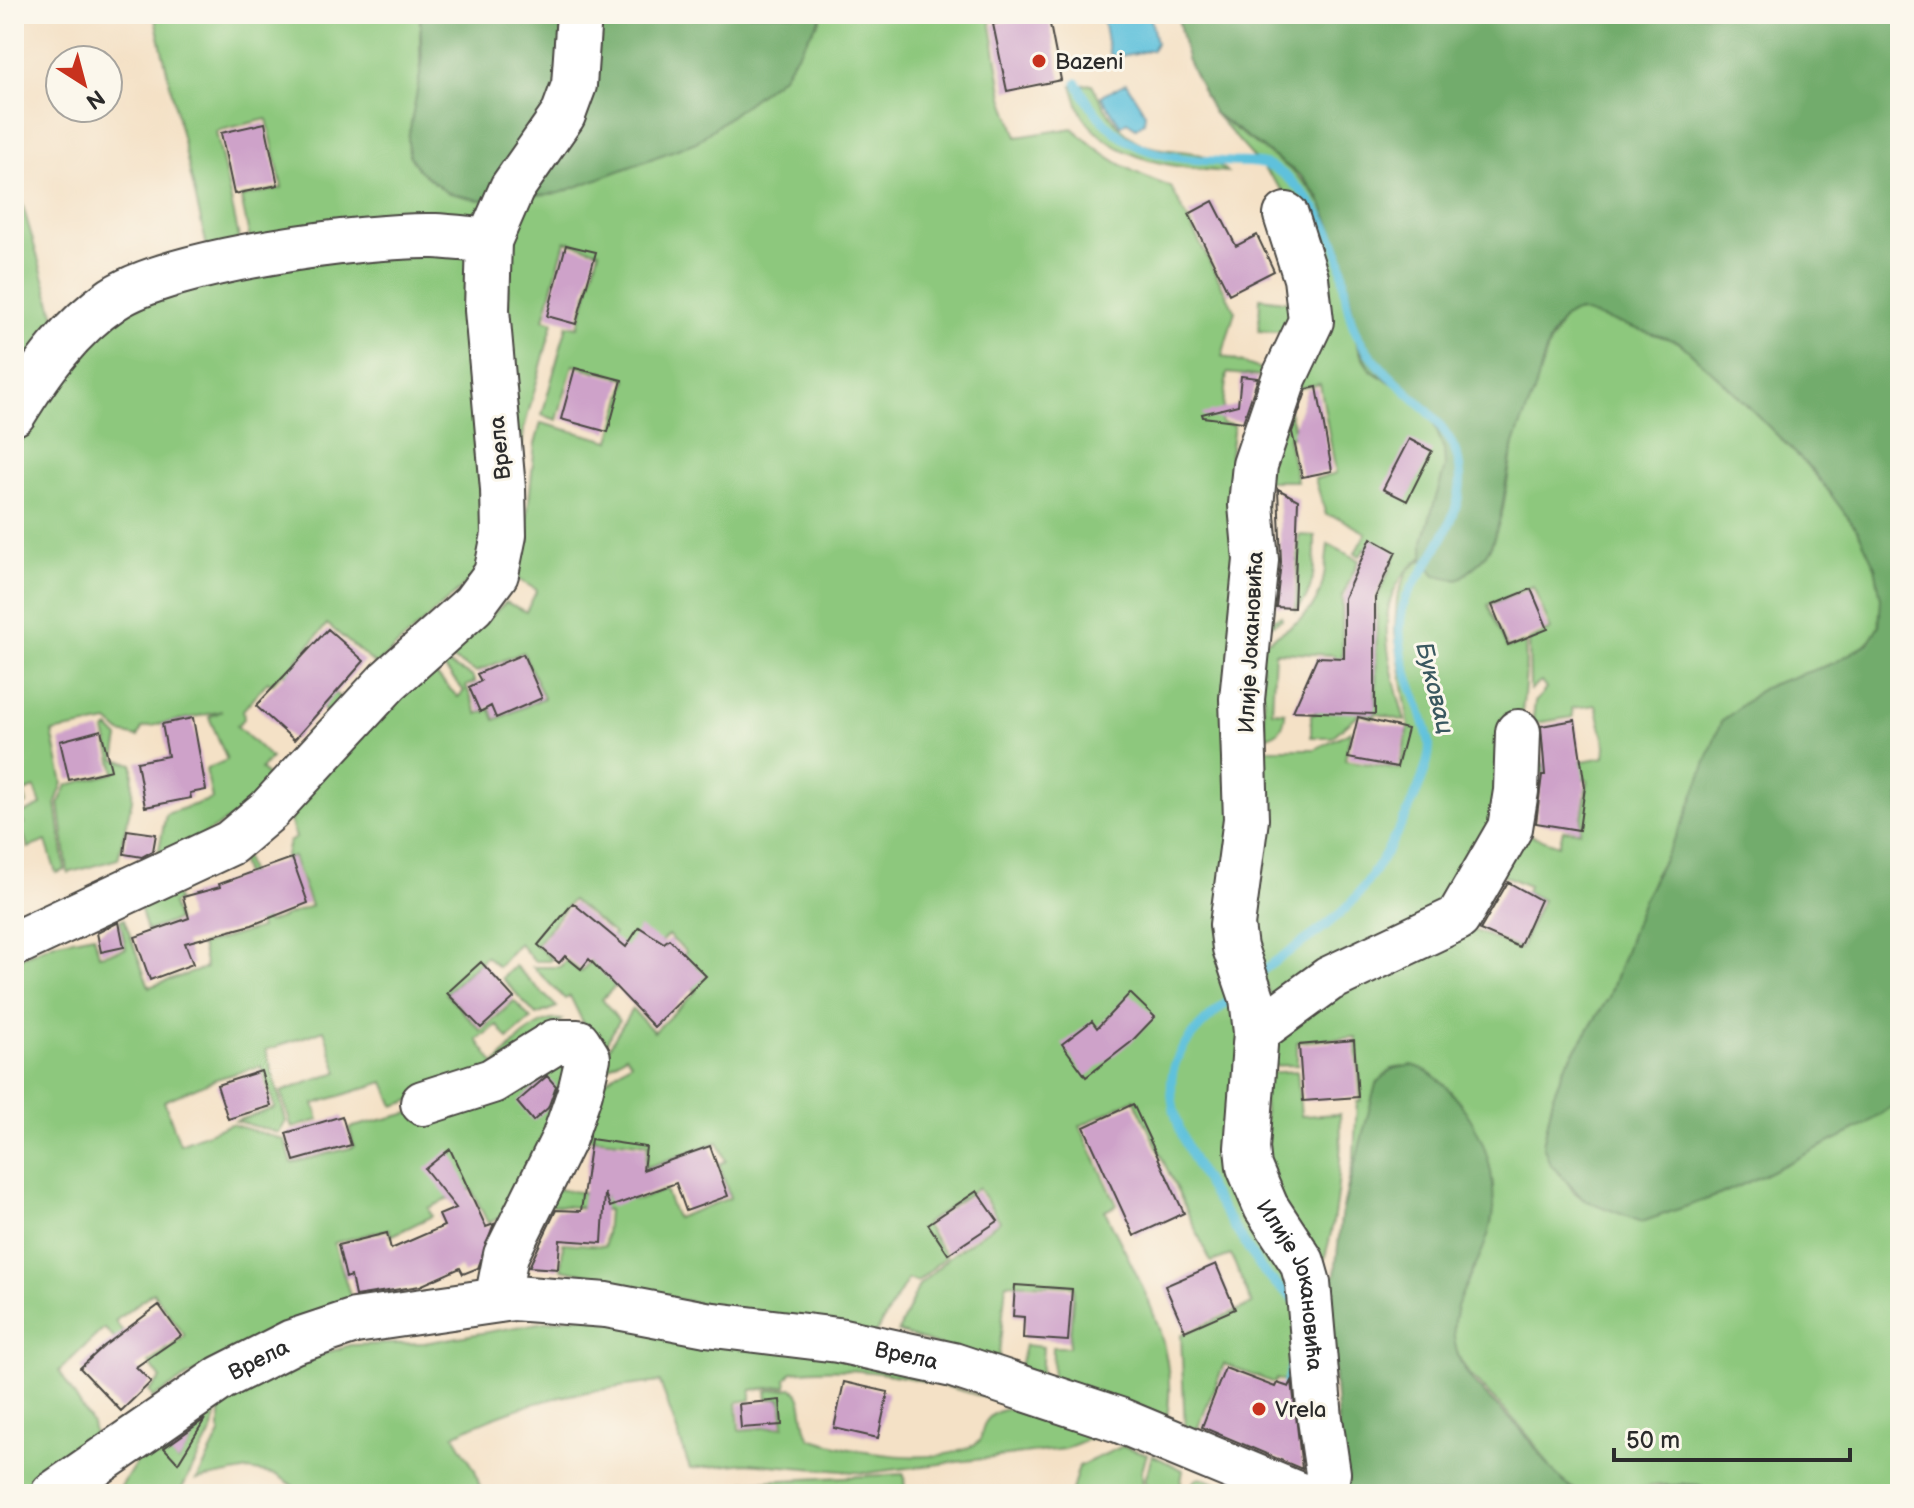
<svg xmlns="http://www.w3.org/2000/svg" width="1914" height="1508" font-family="'Balsamiq Sans',sans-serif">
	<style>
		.green { fill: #8dc87d; stroke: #5c7a54; stroke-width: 2 }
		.forest { fill: #72ac6c; stroke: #4e6c4c; stroke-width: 2 }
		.water { fill: #5ec1dc; stroke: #447684; stroke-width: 2 }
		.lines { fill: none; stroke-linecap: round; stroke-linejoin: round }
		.stream { stroke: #5ec1dc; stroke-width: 9 }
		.building { fill: #cea2c9 }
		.minor-casing { stroke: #494642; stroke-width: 48 }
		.minor { stroke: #fff; stroke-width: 44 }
		.poi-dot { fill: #c8321e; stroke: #fbf7ec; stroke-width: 3 }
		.labels { text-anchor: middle; stroke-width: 6; stroke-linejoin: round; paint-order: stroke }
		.poi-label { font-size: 22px; fill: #2b2b2b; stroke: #fbf7ec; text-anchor: start }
		.street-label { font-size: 22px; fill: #2b2b2b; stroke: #fbf7ec }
		.water-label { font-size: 24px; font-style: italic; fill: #3a5860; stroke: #fbf7ec }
	</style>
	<rect width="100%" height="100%" fill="#fbf7ec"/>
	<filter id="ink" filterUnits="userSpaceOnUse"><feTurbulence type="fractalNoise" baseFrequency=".0125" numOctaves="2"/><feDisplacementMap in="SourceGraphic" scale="16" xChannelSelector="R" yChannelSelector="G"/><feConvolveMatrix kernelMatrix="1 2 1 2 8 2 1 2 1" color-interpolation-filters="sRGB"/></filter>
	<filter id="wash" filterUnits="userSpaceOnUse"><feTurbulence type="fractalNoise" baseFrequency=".006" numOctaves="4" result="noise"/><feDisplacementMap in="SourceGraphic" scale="32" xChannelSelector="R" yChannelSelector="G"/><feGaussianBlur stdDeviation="1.8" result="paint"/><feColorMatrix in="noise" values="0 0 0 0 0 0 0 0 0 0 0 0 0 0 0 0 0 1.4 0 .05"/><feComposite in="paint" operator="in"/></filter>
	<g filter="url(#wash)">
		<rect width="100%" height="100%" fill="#f4e1c6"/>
		<path class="green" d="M 154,14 L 420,14 L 420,84 L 494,199 L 482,218 L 251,245 L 241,197 L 282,188 L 267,119 L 216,131 L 241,247 L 209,256 Z
			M 823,14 L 989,14 L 1003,97 L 1017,137 L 1073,128 C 1103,157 1132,173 1171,187 L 1235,311 L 1222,356 L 1276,374 L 1274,378 L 1227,373 L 1221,423 L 1234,425 L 1230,455 L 1237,472 L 1247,1072 L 1294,1265 L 1310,1382 L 1291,1375 L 1287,1383 L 1276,1379 L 1274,1383 L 1224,1364 L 1195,1435 L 1185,1429 L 1181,1335 L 1252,1304 L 1231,1255 L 1211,1262 L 1134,1099 L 1080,1126 L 1117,1205 L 1105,1211 C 1137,1278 1182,1346 1166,1422 L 1052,1382 L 1053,1347 L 1069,1347 L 1074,1286 L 1006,1283 L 998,1365 L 898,1332 L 919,1285 L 949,1257 L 1000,1221 L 978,1188 L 925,1224 L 946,1256 L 917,1282 L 908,1279 L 875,1334 L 630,1291 L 586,1274 L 561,1269 L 563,1243 L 605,1246 L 608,1210 L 540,1204 L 549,1188 L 638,1200 L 665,1190 L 676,1218 L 730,1198 L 719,1164 L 726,1161 L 718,1142 L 645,1168 L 648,1144 L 570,1136 L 601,1084 L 631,1062 L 626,1055 L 589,1081 L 632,1009 L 654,1032 L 696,991 L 673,967 L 686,952 L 668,935 L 602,999 L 619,1021 L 599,1055 L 570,996 L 565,999 L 533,967 L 560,967 L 566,960 L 581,972 L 614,934 L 572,900 L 536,945 L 552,959 L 549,961 L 534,961 L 519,943 L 498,967 L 486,956 L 446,993 L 481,1031 L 514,1001 L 531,1019 L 508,1039 L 497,1025 L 477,1040 L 495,1065 C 510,1048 537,1015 562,1020 C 508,1070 462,1083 394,1106 L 384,1082 L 314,1104 L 319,1120 L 292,1128 L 281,1092 L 338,1072 L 324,1030 L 266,1050 L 286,1121 L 279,1133 L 236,1121 L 275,1108 L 261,1066 L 216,1079 L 164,1101 L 180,1144 L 231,1124 L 285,1140 L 292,1163 L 354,1147 L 349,1128 L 417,1111 L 576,1051 L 518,1210 L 488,1223 L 471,1189 L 428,1208 L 432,1216 L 391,1236 L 389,1229 L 334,1243 L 353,1305 L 188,1376 L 153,1398 L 149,1391 L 161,1379 L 149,1363 L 185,1336 L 153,1292 L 115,1321 L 141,1358 L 137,1362 L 104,1328 L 59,1371 L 92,1424 L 94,1434 L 90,1443 L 26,1494 L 14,1494 L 14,960 L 57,942 L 94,935 L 99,955 L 126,949 L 120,920 L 124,919 L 149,987 L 206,968 L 201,945 L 260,928 L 239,855 L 243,851 L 267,923 L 311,906 L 293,857 L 285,859 L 289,842 L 296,838 L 287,811 L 425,672 L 435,674 L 458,697 L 464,691 L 441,664 L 443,662 L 472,676 L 475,682 L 466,686 L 478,714 L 491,709 L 495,720 L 544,698 L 523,652 L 476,672 L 447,657 L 506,602 L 526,612 L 537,590 L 512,576 L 526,528 L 535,444 L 541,423 L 610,441 L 627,379 L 573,365 L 557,420 L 542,415 L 567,325 L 578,327 L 599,251 L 565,241 L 544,319 L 553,322 L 524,429 L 518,486 L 505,243 L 524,196 L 818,24 Z
			M 14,34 L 23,88 L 14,94 Z
			M 1092,84 C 1105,110 1122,140 1152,147 C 1185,155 1199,145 1227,172 C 1179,168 1113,162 1083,116 C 1078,108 1076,96 1072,86 Z
			M 1213,112 C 1278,166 1327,175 1346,268 C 1353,298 1348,342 1369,368 C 1374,374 1387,380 1394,384 C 1418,400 1438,421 1444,450 C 1451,487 1423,520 1424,556 C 1365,596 1390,664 1405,721 L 1375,713 L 1374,718 L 1361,714 L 1361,705 L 1376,704 L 1377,598 L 1394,560 L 1365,548 L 1360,556 L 1355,553 L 1366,533 L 1339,518 L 1326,515 L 1315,479 L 1336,473 L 1320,384 L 1286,391 L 1307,350 L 1288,196 Z
			M 14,175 L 59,331 L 14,392 Z
			M 467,252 L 489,484 L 480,571 L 376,665 L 327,624 L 297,660 L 347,704 L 333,718 L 283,672 L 272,684 L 268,681 L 243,710 L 244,719 L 237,726 L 271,758 L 261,769 L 274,783 L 257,802 L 156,864 L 166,814 L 212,799 L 206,769 L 227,760 L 209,717 L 222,711 L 142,728 L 138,737 L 121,733 L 108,722 L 52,732 L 63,783 L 56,802 L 65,870 L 56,873 L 46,841 L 28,848 L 21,826 L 24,824 L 20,815 L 41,805 L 35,788 L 24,792 L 27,804 L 14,811 L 14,428 L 90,324 L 250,267 Z
			M 1260,298 L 1300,303 L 1294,333 L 1259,331 Z
			M 1579,311 C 1607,315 1654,328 1678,342 C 1702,355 1731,388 1750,408 C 1797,455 1903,550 1879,625 C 1867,660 1795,676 1764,687 L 1655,874 L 1609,997 L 1564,1068 L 1554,1093 L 1543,1145 L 1573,1191 L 1584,1200 L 1689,1205 L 1719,1195 L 1865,1125 L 1900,1101 L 1900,1494 C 1839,1494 1777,1498 1717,1494 C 1701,1493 1681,1484 1664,1485 C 1637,1486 1615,1499 1585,1494 C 1558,1490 1549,1463 1535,1444 C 1480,1373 1416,1362 1478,1260 L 1359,1161 L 1341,1217 L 1354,1157 L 1357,1101 L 1361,1101 L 1356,1037 L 1297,1042 L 1297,1065 L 1262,1066 L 1272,1031 L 1466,927 L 1520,949 L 1542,900 L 1526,892 L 1528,886 L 1494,871 L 1516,830 L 1559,845 L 1563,830 L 1580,831 L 1588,780 L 1523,769 L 1538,751 L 1544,768 L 1605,757 L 1606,746 L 1596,705 L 1572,708 L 1573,717 L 1536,723 L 1531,733 L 1535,702 L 1546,689 L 1541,682 L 1530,690 L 1529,640 L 1551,630 L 1533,586 L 1488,605 L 1507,648 L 1525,642 C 1532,734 1492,821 1460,906 L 1275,1008 L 1240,918 L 1263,749 L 1315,749 L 1351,731 L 1345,760 L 1399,769 L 1409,727 L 1395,632 L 1397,597 L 1408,570 L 1423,559 L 1435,575 L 1491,546 L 1503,509 L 1513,446 L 1549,346 L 1560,323 L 1569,313 Z
			M 1286,403 L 1296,435 L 1288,438 L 1297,481 L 1266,481 L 1262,619 L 1269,621 L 1281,616 L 1282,619 L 1252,636 L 1259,554 L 1260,484 L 1264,458 L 1281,404 Z
			M 1299,535 L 1315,536 C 1315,563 1316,591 1296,611 Z
			M 1328,544 L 1359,560 L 1342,597 L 1343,704 L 1359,705 L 1358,715 L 1332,737 L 1311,737 L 1311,714 L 1315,714 L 1316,708 L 1332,709 L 1334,655 L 1275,652 L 1272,711 L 1285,712 C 1285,726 1280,735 1265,737 L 1261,645 C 1315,612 1322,609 1328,544 Z
			M 109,728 L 119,738 L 115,759 L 133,764 L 132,800 L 118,859 L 68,873 L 59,803 L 67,785 L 115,773 L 105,731 Z
			M 174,890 L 178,901 L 172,904 L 177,920 L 147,931 L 140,906 Z
			M 515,966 L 557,1007 L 536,1015 L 502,978 Z
			M 1297,1071 L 1301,1116 L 1340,1114 C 1343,1154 1336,1228 1322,1265 L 1268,1197 L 1263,1073 Z
			M 579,1316 L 853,1357 L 984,1397 C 922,1379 855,1363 792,1372 L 786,1379 L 787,1386 L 751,1390 L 751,1400 L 737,1402 L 739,1430 L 784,1426 L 781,1399 L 767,1399 L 766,1391 L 793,1388 C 807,1399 800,1423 810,1438 C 853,1453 942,1469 980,1441 C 982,1435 982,1427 985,1423 C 1006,1389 1071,1425 1096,1436 L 1064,1449 L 866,1473 L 747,1463 L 690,1469 L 660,1382 C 581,1391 526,1399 454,1435 L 475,1470 L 482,1494 L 305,1494 L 277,1475 L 249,1470 L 197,1480 L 220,1434 L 220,1400 L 269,1372 L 350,1345 L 424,1343 Z
			M 1025,1345 L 1043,1347 L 1041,1377 L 1019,1371 Z
			M 212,1405 L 217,1410 L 213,1429 L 179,1494 L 115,1494 C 133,1473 134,1457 157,1440 L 178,1462 Z
			M 1123,1446 L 1147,1454 L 1142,1470 L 1143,1494 L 1071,1494 L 1079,1466 Z
			M 1152,1455 L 1183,1470 L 1179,1494 L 1150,1494 L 1145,1481 Z
			M 904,1474 L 905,1494 L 745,1494 L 744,1482 Z
			M 1200,1477 L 1242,1494 L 1190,1494 L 1193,1482 Z"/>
		<path class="forest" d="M 420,14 L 823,14 L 783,76 L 696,142 L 560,193 L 479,200 L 446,192 L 419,170 L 409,155 L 408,139 L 422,64 Z
			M 1177,14 L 1900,14 L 1900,1101 L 1865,1125 L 1762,1176 L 1719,1195 L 1642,1222 L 1584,1200 L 1550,1164 L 1543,1145 L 1554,1093 L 1564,1068 L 1609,997 L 1643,900 L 1685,818 L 1721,722 L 1764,687 L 1834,663 L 1868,643 L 1879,625 L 1881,598 L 1875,567 L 1858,531 L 1814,472 L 1733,391 L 1679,342 L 1579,311 C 1546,318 1543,372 1532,398 C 1526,413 1519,428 1514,444 C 1504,477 1506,512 1491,545 C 1484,560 1471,571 1458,580 L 1435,575 L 1423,559 L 1423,541 L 1445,467 L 1444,450 L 1433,421 L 1412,396 L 1369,368 L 1359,347 L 1341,249 L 1319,197 L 1301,176 L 1213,112 L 1187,59 Z
			M 1412,1065 C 1433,1070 1450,1089 1462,1106 C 1491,1146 1503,1198 1485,1244 C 1471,1282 1444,1309 1457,1352 C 1465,1383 1501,1407 1522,1431 C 1543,1454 1553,1482 1584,1494 L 1343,1494 L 1328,1289 L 1335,1274 L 1341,1217 L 1376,1084 L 1392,1069 Z
			M 1683,1484 L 1699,1485 L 1711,1494 L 1629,1494 Z"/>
		<path class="water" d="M 1102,14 L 1150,14 L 1156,43 L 1152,50 L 1115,57 L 1109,53 Z
			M 1126,83 L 1145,113 L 1144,122 L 1136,128 L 1127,122 L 1121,126 L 1101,96 Z"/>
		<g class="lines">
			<path class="stream" d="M 1077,83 C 1113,153 1160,159 1232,162 C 1255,162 1270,162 1288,178 C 1313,201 1338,235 1342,269 C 1345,290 1346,308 1354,328 C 1377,382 1442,404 1458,459 C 1468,497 1446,533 1427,565 C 1418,579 1407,591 1403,607 C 1390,655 1420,696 1429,741 C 1435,774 1373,882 1348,906 C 1321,933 1286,952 1257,975
				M 1236,993 C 1217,1012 1190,1031 1178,1057 C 1148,1116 1227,1212 1257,1263 L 1268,1277 L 1294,1299
				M 1287,1383 L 1296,1352"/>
		</g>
		<g id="blocks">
			<path class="building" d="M 1048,14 L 1061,80 L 1007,91 L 993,24 Z
				M 265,123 L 278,185 L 234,194 L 221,133 Z
				M 1213,201 L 1236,246 L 1257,235 L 1274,271 L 1229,294 L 1189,214 Z
				M 566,245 L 596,252 L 576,324 L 547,316 Z
				M 575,368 L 622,380 L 608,432 L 561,419 Z
				M 1241,376 L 1258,378 L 1243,422 L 1203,417 L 1202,414 L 1238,405 Z
				M 1317,387 L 1332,471 L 1302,477 L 1292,432 L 1307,389 Z
				M 1409,439 L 1432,451 L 1407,501 L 1383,489 Z
				M 1278,489 L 1298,500 L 1294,608 L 1276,607 L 1281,562 Z
				M 1371,538 L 1396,552 L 1375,598 L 1375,714 L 1293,711 L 1317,657 L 1344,658 L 1344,598 Z
				M 1531,589 L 1548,629 L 1508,645 L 1492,605 Z
				M 328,629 L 364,661 L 294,740 L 256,706 Z
				M 523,654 L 542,698 L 496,718 L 491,706 L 480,712 L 469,687 L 481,681 L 477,674 Z
				M 1358,717 L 1407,729 L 1397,767 L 1348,758 Z
				M 193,718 L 206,790 L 190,793 L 191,798 L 145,807 L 137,762 L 168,756 L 162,724 Z
				M 1575,720 L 1585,787 L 1579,830 L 1536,823 L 1542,775 L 1545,775 L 1541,726 Z
				M 101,730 L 111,770 L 69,780 L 60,741 Z
				M 127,830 L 156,834 L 153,851 L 142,857 L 124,854 Z
				M 292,858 L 308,903 L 252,925 L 185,943 L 193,964 L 150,980 L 135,937 L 189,918 L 183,897 L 220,887 L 219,884 Z
				M 1508,882 L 1540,900 L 1519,947 L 1480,930 Z
				M 573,903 L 626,947 L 639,927 L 664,943 L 669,939 L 706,976 L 654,1027 L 589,959 L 581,969 L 565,956 L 559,963 L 538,945 Z
				M 119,922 L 124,947 L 101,952 L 97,933 Z
				M 481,962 L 514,998 L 481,1028 L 447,993 Z
				M 1130,993 L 1155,1017 L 1130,1043 L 1086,1077 L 1062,1044 L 1092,1021 L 1097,1028 Z
				M 1354,1040 L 1358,1097 L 1303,1101 L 1299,1045 Z
				M 261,1071 L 271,1106 L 228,1119 L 217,1085 Z
				M 547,1076 L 556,1086 L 548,1108 L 533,1121 L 517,1102 Z
				M 1133,1104 L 1184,1213 L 1134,1236 L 1084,1127 Z
				M 342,1116 L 351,1145 L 294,1161 L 286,1133 Z
				M 591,1139 L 646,1147 L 643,1170 L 710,1146 L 728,1196 L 686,1211 L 676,1183 L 610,1207 L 605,1193 L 602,1243 L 560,1240 L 558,1269 L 529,1267 L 556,1210 L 581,1211 Z
				M 450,1149 L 486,1227 L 494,1224 L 478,1268 L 463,1274 L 460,1268 L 420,1286 L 355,1296 L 351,1276 L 346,1278 L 338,1245 L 387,1233 L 391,1249 L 444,1226 L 439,1215 L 456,1208 L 425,1169 Z
				M 977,1191 L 998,1221 L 948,1254 L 928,1224 Z
				M 1216,1264 L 1235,1309 L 1185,1331 L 1165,1286 Z
				M 1015,1285 L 1072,1289 L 1068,1341 L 1023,1338 L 1024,1317 L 1013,1316 Z
				M 159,1305 L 181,1336 L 136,1367 L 151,1382 L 121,1411 L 80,1368 L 104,1346 Z
				M 1225,1368 L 1275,1387 L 1277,1383 L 1289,1387 L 1292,1381 L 1302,1469 L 1202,1427 Z
				M 844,1382 L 888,1392 L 878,1438 L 834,1428 Z
				M 780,1400 L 782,1425 L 741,1428 L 739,1404 Z
				M 205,1419 L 178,1463 L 164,1448 Z"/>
		</g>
	</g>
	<g filter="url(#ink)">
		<use href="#blocks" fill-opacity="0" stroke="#494642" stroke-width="2"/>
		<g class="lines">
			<g class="minor-casing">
				<g id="minor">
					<path id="s1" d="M 1286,215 L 1306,278 L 1311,321 L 1285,376 L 1255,465 L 1251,505 L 1256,560 L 1242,699 L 1246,819 L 1232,925 L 1235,948 L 1252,998 L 1256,1032 L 1247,1148 L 1249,1167 L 1266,1207 L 1302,1262 L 1308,1283 L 1320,1419 L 1328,1473 L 1324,1494"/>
					<path d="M 14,413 C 41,369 70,328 113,299 C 169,261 365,234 435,236 C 453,237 471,239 489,241"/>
					<path d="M 14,944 L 230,843 L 269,810 L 388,681 L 473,605 L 496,574 L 504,535 L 503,489 L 487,310 L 489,241 L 512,188 L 563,115 L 574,85 L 579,14"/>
					<path d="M 1256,1032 L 1329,979 L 1458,918 L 1510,828 L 1516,791 L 1518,732"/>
					<path d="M 423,1103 L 492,1081 L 555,1042 L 578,1042 L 588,1058 L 580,1092 L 564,1138 L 506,1255 L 497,1300"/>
					<path id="s2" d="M 53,1494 L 221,1378 L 292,1342 L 355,1321 L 513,1298 L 606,1305 L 706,1324 L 838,1340 L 953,1365 L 1119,1420 L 1297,1494"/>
				</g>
			</g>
			<use href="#minor" class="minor"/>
		</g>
	</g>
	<g class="poi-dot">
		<circle cx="1039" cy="61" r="8"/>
		<circle cx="1259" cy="1409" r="8"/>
	</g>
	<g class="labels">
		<g class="poi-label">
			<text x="1055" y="69">Bazeni</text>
			<text x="1275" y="1417">Vrela</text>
		</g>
		<g class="street-label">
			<text transform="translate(499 448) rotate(-96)" y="8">Врела</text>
			<text transform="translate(1250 642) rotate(-87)" y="8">Илије Јокановића</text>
			<text dy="8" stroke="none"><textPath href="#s1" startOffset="1100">Илије Јокановића</textPath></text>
			<text dy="8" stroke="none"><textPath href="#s2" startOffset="908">Врела</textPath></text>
			<text dy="8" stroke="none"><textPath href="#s2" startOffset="246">Врела</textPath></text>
		</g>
		<g class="water-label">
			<text transform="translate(1435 688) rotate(76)" y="8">Буковац</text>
		</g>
	</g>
	<rect width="1914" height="1508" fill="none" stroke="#fbf7ec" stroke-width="48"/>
	<g transform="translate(84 84) rotate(144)"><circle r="38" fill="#fbf7ec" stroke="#a8a59f" stroke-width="2"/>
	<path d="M0-6L14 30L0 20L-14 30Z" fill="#c8321e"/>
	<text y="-12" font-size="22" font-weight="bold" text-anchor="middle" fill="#2b2b2b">N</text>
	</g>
	<path d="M1614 1448v12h236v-12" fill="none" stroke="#2b2b2b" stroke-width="4"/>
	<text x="1626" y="1448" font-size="24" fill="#2b2b2b" stroke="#fbf7ec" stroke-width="6" paint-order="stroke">50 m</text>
</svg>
